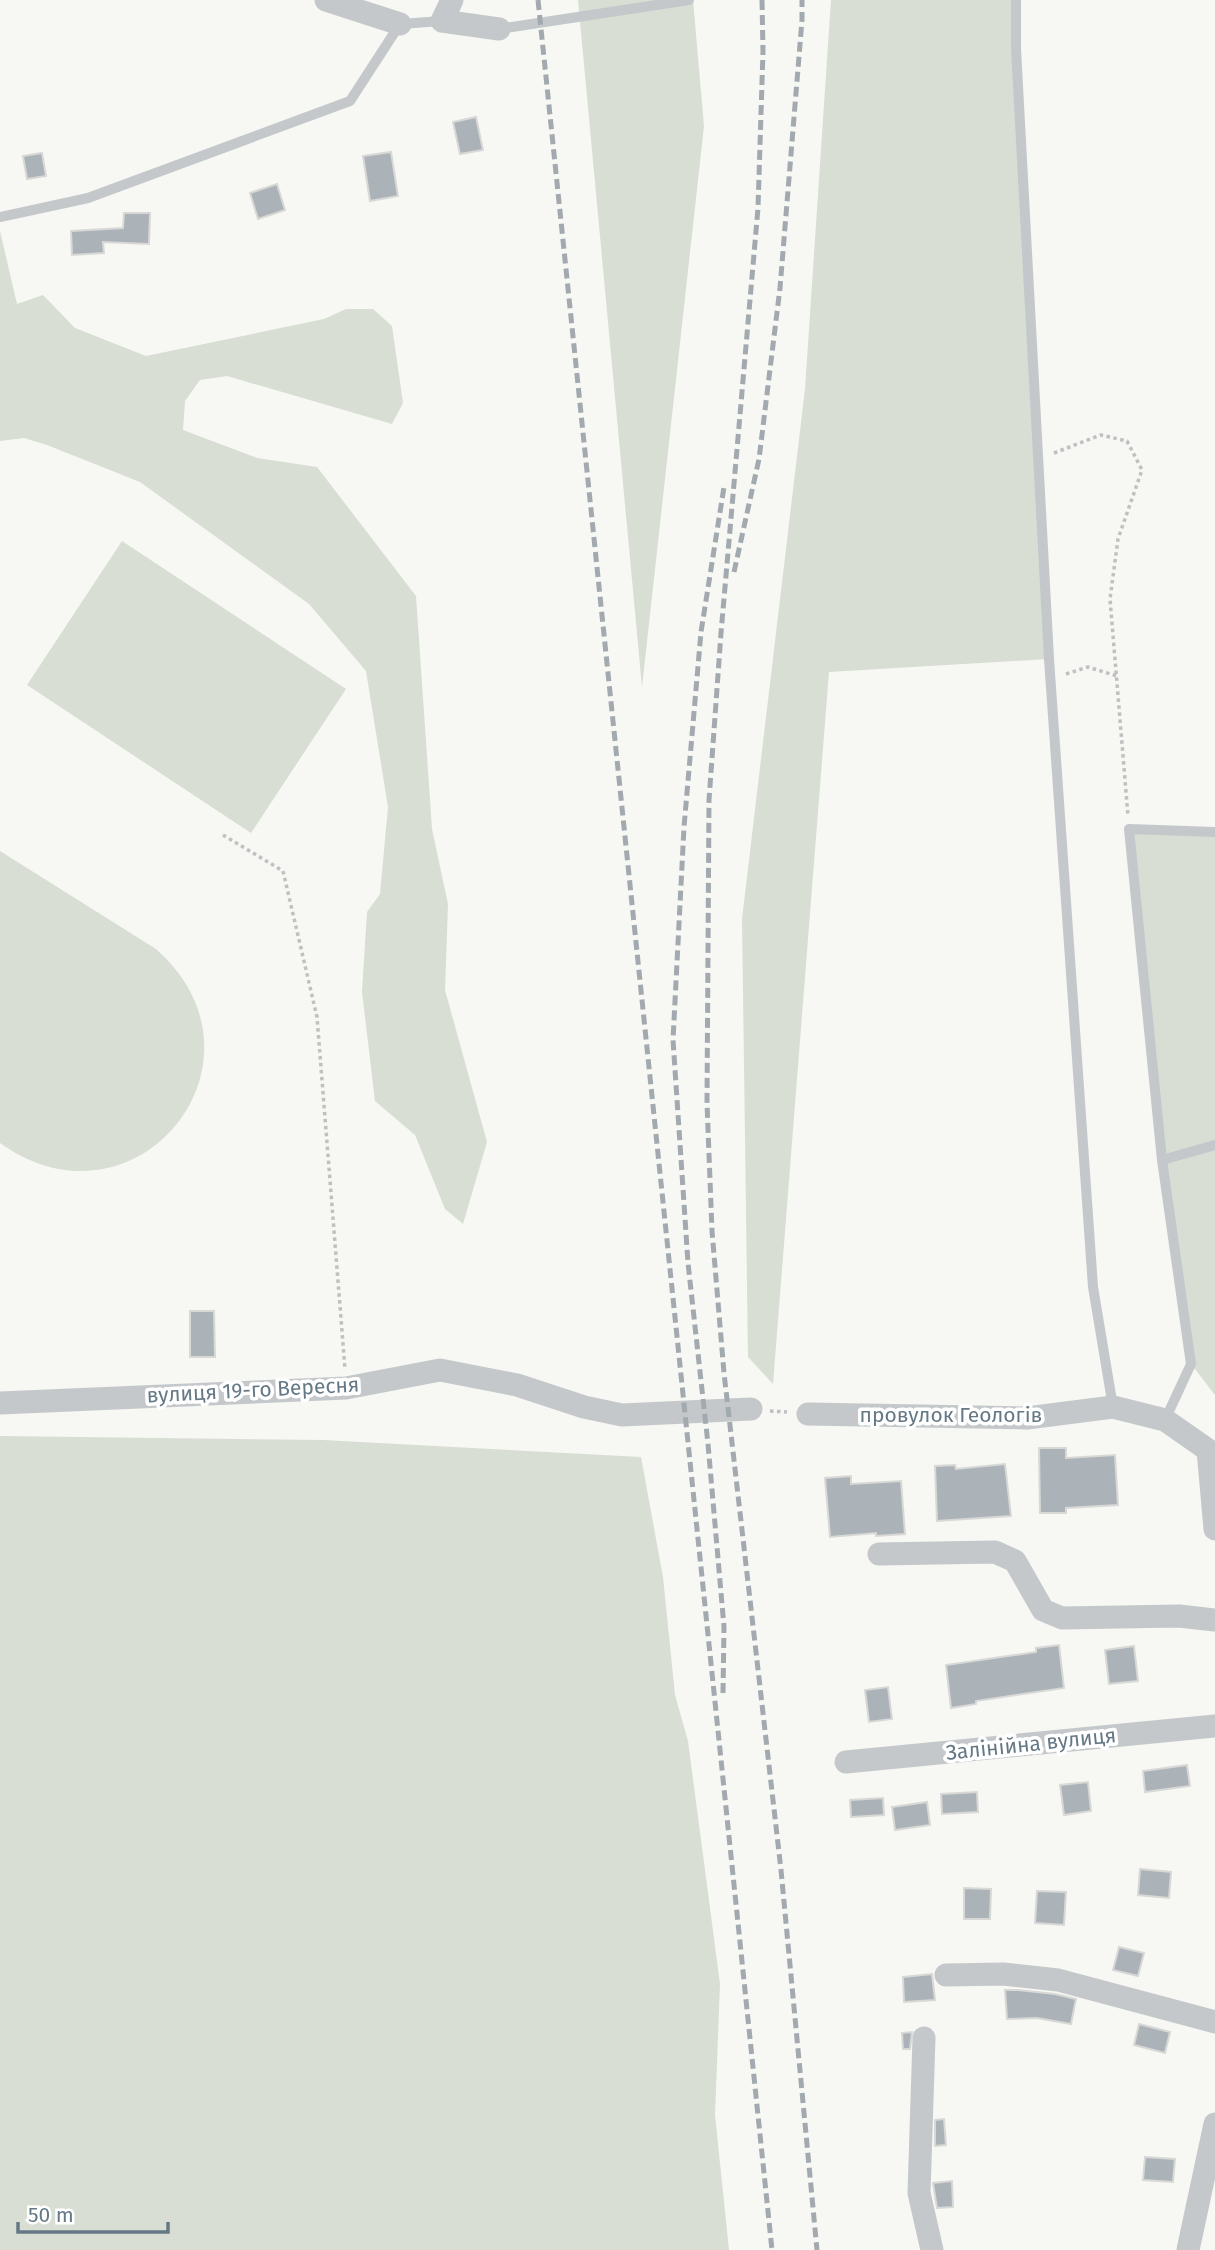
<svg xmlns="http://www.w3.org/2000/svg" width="1215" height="2250" font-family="'Fira Sans',sans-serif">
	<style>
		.green { fill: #d8ded4 }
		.building { fill: #abb3b9; stroke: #d8d8d6; stroke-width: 2 }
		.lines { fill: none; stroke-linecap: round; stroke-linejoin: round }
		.path { stroke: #bec0c2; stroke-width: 3.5; stroke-dasharray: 3.5 3.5; stroke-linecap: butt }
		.lane { stroke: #c4c8cb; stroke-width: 10 }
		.street { stroke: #c4c8cb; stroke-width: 23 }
		.rail { stroke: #a2aaaf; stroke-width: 5; stroke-dasharray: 10 5; stroke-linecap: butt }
		.labels { text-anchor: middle; stroke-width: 7; stroke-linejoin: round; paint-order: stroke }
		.street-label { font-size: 21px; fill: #657885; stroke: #fff }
	</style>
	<rect width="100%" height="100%" fill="#f7f7f3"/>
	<path class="green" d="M 578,0 L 693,0 L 704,126 L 642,687 Z
		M 831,0 L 1016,0 L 1049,659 L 829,672 L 773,1384 L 748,1357 L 742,919 L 805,389 Z
		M 0,231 L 17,304 L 43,295 L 75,328 L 146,356 L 324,319 L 346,309 L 373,309 L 392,326 L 403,403 L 392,424 L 227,376 L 200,380 L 185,401 L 183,430 L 257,458 L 317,467 L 416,596 L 432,829 L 448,904 L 445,990 L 487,1142 L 463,1224 L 445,1209 L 415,1135 L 375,1101 L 362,992 L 367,912 L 380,894 L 388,807 L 366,671 L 309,604 L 140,482 L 47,445 L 24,438 L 0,441 Z
		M 122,541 L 346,689 L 251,833 L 27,685 Z
		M 1215,828 L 1215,1395 L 1191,1364 L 1162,1160 L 1129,829 Z
		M 0,851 L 156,949 C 282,1060 137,1241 0,1143 Z
		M 0,1436 L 323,1440 L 641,1457 L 663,1577 L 675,1695 L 688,1741 L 720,1984 L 715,2115 L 729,2250 L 0,2250 Z"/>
	<path class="building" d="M 476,117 L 483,150 L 460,154 L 453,122 Z
		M 391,152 L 398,196 L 370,201 L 363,156 Z
		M 42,153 L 46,176 L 27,179 L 23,156 Z
		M 277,184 L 285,210 L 258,219 L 250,193 Z
		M 124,213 L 150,213 L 149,244 L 103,242 L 104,253 L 72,255 L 71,231 L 123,228 Z
		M 190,1311 L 214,1311 L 215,1357 L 190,1357 Z
		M 1039,1448 L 1066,1448 L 1066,1458 L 1115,1455 L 1118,1505 L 1066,1508 L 1066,1513 L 1040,1513 Z
		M 1005,1464 L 1011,1516 L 937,1521 L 935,1466 L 955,1465 L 956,1469 Z
		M 851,1476 L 851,1484 L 901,1481 L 905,1534 L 876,1536 L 876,1533 L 830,1537 L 825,1478 Z
		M 1059,1645 L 1064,1688 L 976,1701 L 976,1704 L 951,1708 L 946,1665 L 1036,1652 L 1036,1648 Z
		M 1134,1646 L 1138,1681 L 1109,1684 L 1105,1650 Z
		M 888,1687 L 892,1719 L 869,1722 L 865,1690 Z
		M 1187,1765 L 1190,1786 L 1145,1792 L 1143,1771 Z
		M 1088,1782 L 1091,1811 L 1064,1815 L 1060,1785 Z
		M 977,1792 L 978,1812 L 942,1814 L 941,1794 Z
		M 883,1798 L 884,1815 L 851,1817 L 850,1800 Z
		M 927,1802 L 930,1825 L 895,1830 L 892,1807 Z
		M 1140,1869 L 1171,1872 L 1169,1898 L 1138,1895 Z
		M 964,1888 L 991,1889 L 990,1919 L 964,1919 Z
		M 1037,1891 L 1066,1892 L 1064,1925 L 1035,1923 Z
		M 1119,1947 L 1144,1953 L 1138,1976 L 1113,1970 Z
		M 932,1974 L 935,2000 L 904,2002 L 903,1977 Z
		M 1005,1990 L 1018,1990 L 1055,1994 L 1076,1999 L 1071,2024 L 1037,2018 L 1007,2019 Z
		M 1139,2024 L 1170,2032 L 1165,2053 L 1134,2045 Z
		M 912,2032 L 910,2049 L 903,2049 L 902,2033 Z
		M 944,2119 L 946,2145 L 935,2146 L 935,2120 Z
		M 1145,2157 L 1175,2159 L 1173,2182 L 1143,2180 Z
		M 952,2181 L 953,2207 L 937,2208 L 933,2183 Z"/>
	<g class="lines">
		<path class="path" d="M 1054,453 L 1101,435 L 1127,441 L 1142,470 L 1118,539 L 1110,599 L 1128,816
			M 1066,674 L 1088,667 L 1117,676
			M 223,835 L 283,871 L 317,1017 L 345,1369
			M 770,1411 L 787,1412"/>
		<path class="lane" d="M 1016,0 L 1016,49 L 1049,659 L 1093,1287 L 1113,1407
			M 499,29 L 689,0
			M 0,217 L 88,198 L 350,101 L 400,24 L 442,21
			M 1162,1160 L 1215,1145
			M 1165,1420 L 1191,1364 L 1162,1160 L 1129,829 L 1215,832"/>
		<path class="street" d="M 326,0 L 400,24
			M 452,0 L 442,21 L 499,29
			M 0,1403 L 346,1388 L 440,1370 L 517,1385 L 584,1407 L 622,1415 L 751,1409
			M 808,1414 L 1027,1418 L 1113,1407 L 1165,1420 L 1208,1450
			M 1208,1450 L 1215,1529
			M 879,1554 L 995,1552 L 1015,1561 L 1043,1610 L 1062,1618 L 1179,1616 L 1215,1620
			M 846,1762 L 1215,1726
			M 946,1975 L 1003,1974 L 1058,1980 L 1215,2022
			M 924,2038 L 919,2193 L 932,2250
			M 1188,2250 L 1215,2124"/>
		<path class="rail" d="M 538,0 L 772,2250
			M 762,0 L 763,51 L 758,208 L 721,633 L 709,800 L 707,1103 L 712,1231 L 724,1373 L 781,1870 L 817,2250
			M 734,572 L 759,459 L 780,288 L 802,20 L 802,0
			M 723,1693 L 724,1627 L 708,1444 L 688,1263 L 673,1040 L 684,827 L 701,632 L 724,487"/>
	</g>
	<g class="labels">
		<g class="street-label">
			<text transform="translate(253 1390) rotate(-3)" y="7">вулиця 19-го Вересня</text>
			<text x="951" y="1422">провулок Геологів</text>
			<text transform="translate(1031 1744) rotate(-6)" y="7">Залінійна вулиця</text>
		</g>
	</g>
	<path d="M18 2222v10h150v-10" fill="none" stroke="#657885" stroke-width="3.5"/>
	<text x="28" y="2222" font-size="21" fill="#657885" stroke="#ffffff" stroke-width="5" paint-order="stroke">50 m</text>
</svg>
